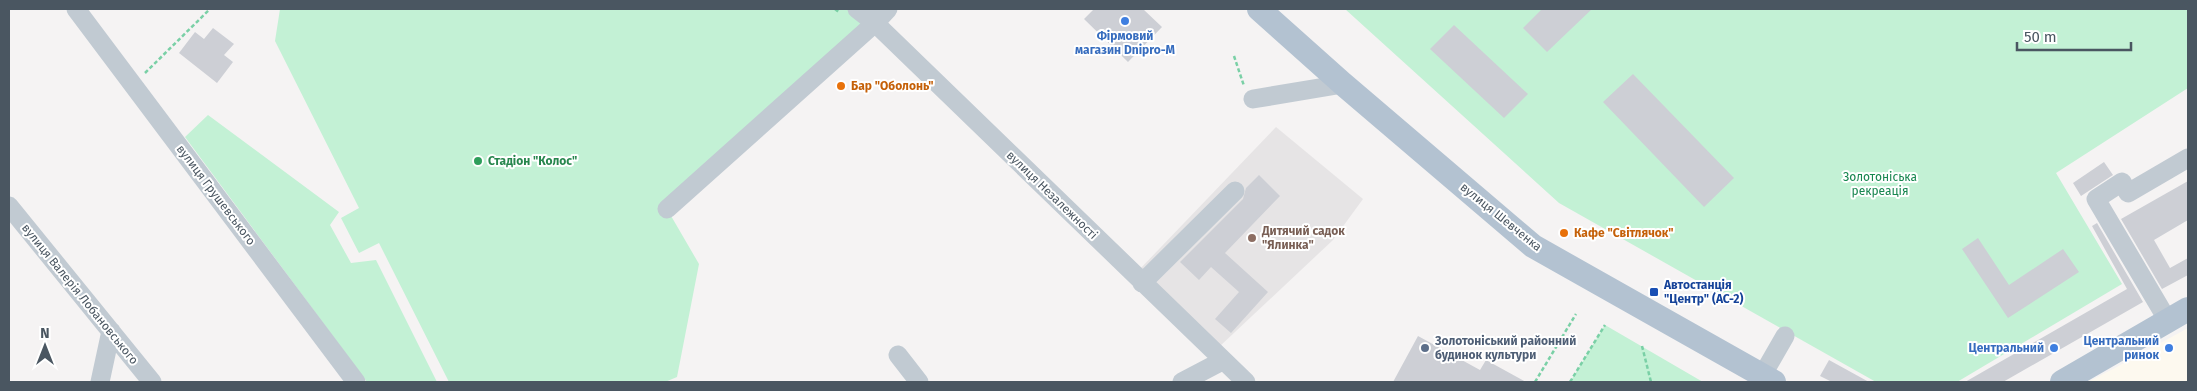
<svg xmlns="http://www.w3.org/2000/svg" width="2197" height="391" font-family="'Fira Sans',sans-serif">
	<style>
		.commercial { fill: #fdf9ef }
		.education { fill: #e6e4e5 }
		.green { fill: #c3f1d5 }
		.building { fill: #cdcfd5 }
		.lines { fill: none; stroke-linecap: round; stroke-linejoin: round }
		.path { stroke: #7ad0a6; stroke-width: 2.5; stroke-dasharray: 4 2.5; stroke-linecap: butt }
		.minor { stroke: #c1cad2; stroke-width: 19 }
		.major { stroke: #b3c2d1; stroke-width: 24 }
		.shop-dot { fill: #3f7fe0; stroke: #fff; stroke-width: 2 }
		.food-dot { fill: #e8710a; stroke: #fff; stroke-width: 2 }
		.leisure-dot { fill: #2e9e5b; stroke: #fff; stroke-width: 2 }
		.education-dot { fill: #8d6e63; stroke: #fff; stroke-width: 2 }
		.transit-dot { fill: #1a4fb4; stroke: #fff; stroke-width: 2 }
		.service-dot { fill: #5c6f8a; stroke: #fff; stroke-width: 2 }
		.labels { text-anchor: middle; stroke-width: 4; stroke-linejoin: round; paint-order: stroke }
		.shop-label { font-size: 12px; font-weight: bold; fill: #366cbe; stroke: #fff; text-anchor: end }
		.food-label { font-size: 12px; font-weight: bold; fill: #c56008; stroke: #fff; text-anchor: start }
		.leisure-label { font-size: 12px; font-weight: bold; fill: #27864d; stroke: #fff; text-anchor: start }
		.park-label { font-size: 12px; fill: #17864f; stroke: #fff }
		.street-label { font-size: 12px; fill: #4a5661; stroke: #fff }
		.education-label { font-size: 12px; font-weight: bold; fill: #785e54; stroke: #fff; text-anchor: start }
		.transit-label { font-size: 12px; font-weight: bold; fill: #164399; stroke: #fff; text-anchor: start }
		.service-label { font-size: 12px; font-weight: bold; fill: #4e5e75; stroke: #fff; text-anchor: start }
	</style>
	<rect width="100%" height="100%" fill="#f5f3f3"/>
	<path class="commercial" d="M 2188,328 L 2188,382 L 2088,382 L 2113,369 Z"/>
	<path class="education" d="M 1276,127 L 1363,199 L 1333,240 L 1219,347 L 1138,271 Z"/>
	<path class="green" d="M 280,9 L 857,9 L 875,23 L 667,209 L 699,264 L 677,377 L 665,382 L 449,382 L 379,243 L 359,253 L 341,218 L 359,208 L 275,41 Z
		M 1345,9 L 2188,9 L 2188,88 L 2056,173 L 2122,284 L 1957,382 L 1876,382 L 1559,203 Z
		M 208,115 L 339,212 L 330,225 L 351,263 L 376,260 L 437,382 L 367,382 L 185,137 Z
		M 1605,325 L 1703,382 L 1570,382 Z"/>
	<path class="building" d="M 1094,9 L 1143,9 L 1162,27 L 1128,62 L 1084,19 Z
		M 1542,9 L 1592,9 L 1547,52 L 1523,28 Z
		M 1454,25 L 1528,94 L 1504,118 L 1430,49 Z
		M 213,28 L 234,44 L 224,55 L 233,62 L 217,83 L 179,53 L 195,32 L 204,39 Z
		M 1633,74 L 1734,178 L 1704,207 L 1603,102 Z
		M 2104,162 L 2113,175 L 2081,196 L 2073,183 Z
		M 1259,175 L 1280,196 L 1225,253 L 1268,292 L 1231,333 L 1215,319 L 1239,292 L 1211,267 L 1199,280 L 1180,262 L 1243,199 L 1246,188 Z
		M 2188,181 L 2188,220 L 2154,240 L 2170,268 L 2188,258 L 2188,275 L 2162,289 L 2121,219 Z
		M 2097,223 L 2143,302 L 2003,382 L 1965,382 L 2127,289 L 2092,226 Z
		M 1978,238 L 2009,285 L 2063,249 L 2079,272 L 2008,318 L 1962,249 Z
		M 1418,336 L 1480,370 L 1486,360 L 1526,382 L 1393,382 Z
		M 1829,360 L 1869,382 L 1832,382 L 1820,376 Z"/>
	<g class="lines">
		<path class="path" d="M 835,9 L 840,13
			M 1234,56 L 1244,86
			M 145,73 L 210,9
			M 1642,346 L 1651,382
			M 1535,382 L 1576,314
			M 1570,382 L 1605,325"/>
		<path class="minor" d="M 76,9 L 356,382
			M 857,9 L 875,23 L 1246,382
			M 1253,99 L 1343,84
			M 9,206 L 152,382
			M 667,209 L 875,23 L 888,9
			M 1142,283 L 1235,191
			M 2168,321 L 2096,199 L 2122,182 L 2128,193 L 2188,158
			M 898,355 L 919,382
			M 1762,376 L 1785,336
			M 100,382 L 111,331
			M 1182,382 L 1222,361"/>
		<path class="major" d="M 1259,9 L 1343,84 L 1533,246 L 1774,382
			M 2062,382 L 2188,309"/>
	</g>
	<g class="shop-dot">
		<circle cx="1125" cy="21" r="5"/>
		<circle cx="2054" cy="348" r="5"/>
		<circle cx="2169" cy="348" r="5"/>
	</g>
	<g class="food-dot">
		<circle cx="841" cy="86" r="5"/>
		<circle cx="1564" cy="233" r="5"/>
	</g>
	<circle class="leisure-dot" cx="478" cy="161" r="5"/>
	<circle class="education-dot" cx="1252" cy="238" r="5"/>
	<rect class="transit-dot" x="1649" y="287" width="10" height="10" rx="2.5"/>
	<circle class="service-dot" cx="1425" cy="348" r="5"/>
	<g class="labels">
		<g class="shop-label">
			<text x="1125" y="40" text-anchor="middle">Фірмовий<tspan x="1125" dy="14">магазин Dnipro-M</tspan></text>
			<text x="2159" y="345">Центральний<tspan x="2159" dy="14">ринок</tspan></text>
			<text x="2044" y="352">Центральний</text>
		</g>
		<g class="food-label">
			<text x="851" y="90">Бар "Оболонь"</text>
			<text x="1574" y="237">Кафе "Світлячок"</text>
		</g>
		<g class="leisure-label">
			<text x="488" y="165">Стадіон "Колос"</text>
		</g>
		<g class="park-label">
			<text x="1880" y="181">Золотоніська<tspan x="1880" dy="14">рекреація</tspan></text>
		</g>
		<g class="street-label">
			<text transform="translate(216 195) rotate(53)" y="4">вулиця Грушевського</text>
			<text transform="translate(1052 195) rotate(44)" y="4">вулиця Незалежності</text>
			<text transform="translate(1501 217) rotate(39)" y="4">вулиця Шевченка</text>
			<text transform="translate(80 294) rotate(51)" y="4">вулиця Валерія Лобановського</text>
		</g>
		<g class="education-label">
			<text x="1262" y="235">Дитячий садок<tspan x="1262" dy="14">"Ялинка"</tspan></text>
		</g>
		<g class="transit-label">
			<text x="1664" y="289">Автостанція<tspan x="1664" dy="14">"Центр" (АС-2)</tspan></text>
		</g>
		<g class="service-label">
			<text x="1435" y="345">Золотоніський районний<tspan x="1435" dy="14">будинок культури</tspan></text>
		</g>
	</g>
	<rect width="2197" height="391" fill="none" stroke="#4a5661" stroke-width="20"/>
	<g transform="translate(45 346)" stroke="#ffffff" stroke-width="4" paint-order="stroke">
	<path d="M0-4L9 19L0 12L-9 19Z" fill="#4a5661"/>
	<text y="-8" font-size="14" font-weight="bold" text-anchor="middle" fill="#4a5661">N</text>
	</g>
	<path d="M2017 42v8h114v-8" fill="none" stroke="#4a5661" stroke-width="2.5"/>
	<text x="2024" y="42" font-size="15" fill="#4a5661" stroke="#ffffff" stroke-width="4" paint-order="stroke">50 m</text>
</svg>
